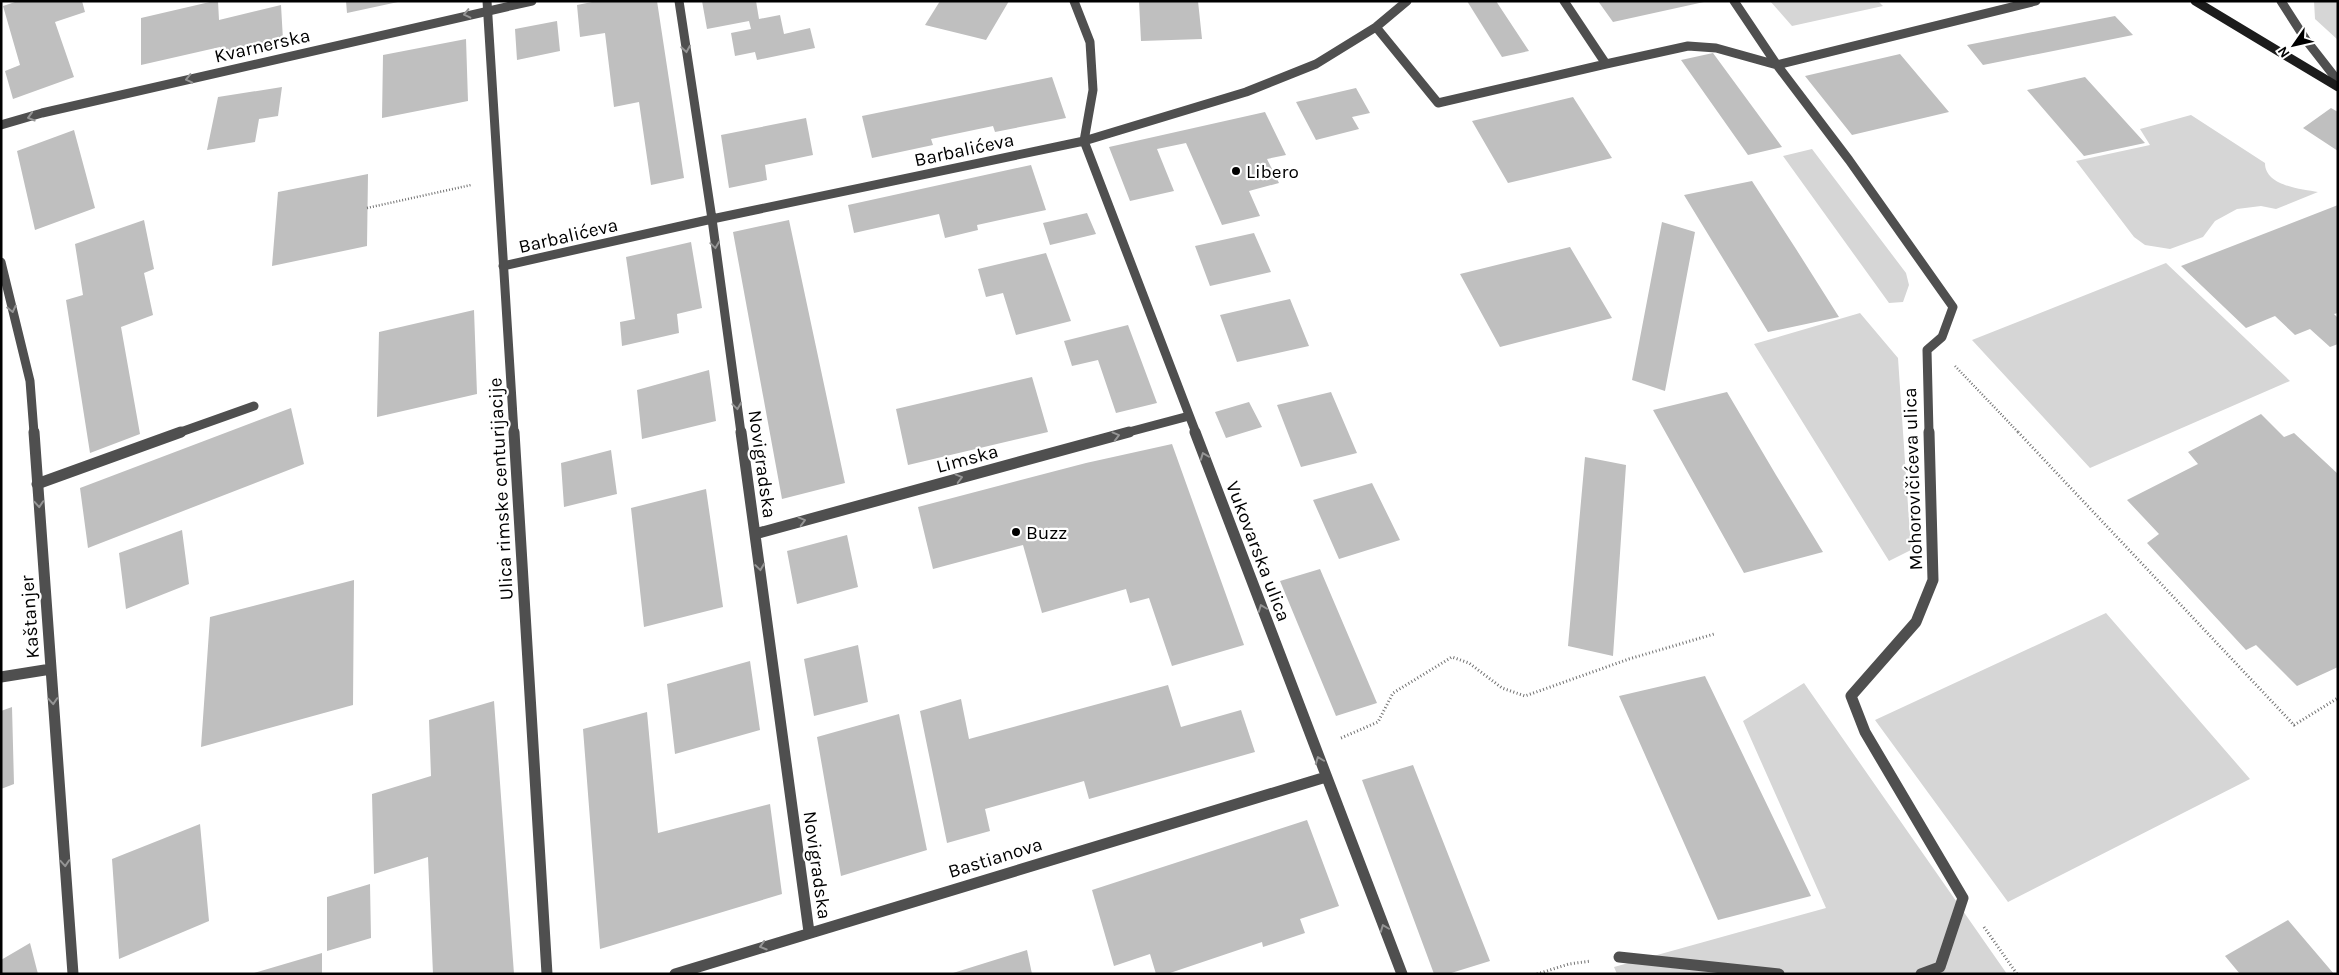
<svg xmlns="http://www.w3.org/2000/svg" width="2339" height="975" font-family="Karla,sans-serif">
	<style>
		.green { fill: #d6d6d6 }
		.building { fill: #bfbfbf }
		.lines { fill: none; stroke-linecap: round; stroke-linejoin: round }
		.path-far1 { stroke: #717171; stroke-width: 2.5; stroke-dasharray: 1 2; stroke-linecap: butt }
		.path { stroke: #717171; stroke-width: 3; stroke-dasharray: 1 2.5; stroke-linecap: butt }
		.service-far1 { stroke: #4f4f4f; stroke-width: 9 }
		.service { stroke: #4f4f4f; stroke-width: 11 }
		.minor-far1 { stroke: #4f4f4f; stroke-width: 9 }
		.minor { stroke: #4f4f4f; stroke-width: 11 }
		.tertiary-far1 { stroke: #4f4f4f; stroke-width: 9 }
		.tertiary { stroke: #4f4f4f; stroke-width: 11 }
		.secondary { stroke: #1c1c1c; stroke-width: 9 }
		.oneway { stroke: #959595 }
		.poi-dot { fill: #000; stroke: #fff; stroke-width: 2 }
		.labels { text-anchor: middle; stroke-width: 4.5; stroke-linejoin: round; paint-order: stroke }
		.street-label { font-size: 19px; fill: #000; stroke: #fff }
		.poi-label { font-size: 19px; fill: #000; stroke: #fff; text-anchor: start }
	</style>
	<rect width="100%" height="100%" fill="#fff"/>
	<path class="green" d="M 1770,1 L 1878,1 L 1883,6 L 1792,26 Z
		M 2314,1 L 2338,1 L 2338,40 L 2315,19 Z
		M 2191,115 L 2265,163 C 2265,186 2301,189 2318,192 L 2276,209 L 2261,206 L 2237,209 L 2215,221 L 2203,237 L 2170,249 L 2145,245 L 2134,237 L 2076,161 L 2150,145 L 2140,129 Z
		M 1812,149 L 1906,273 L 1909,285 L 1903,302 L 1889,303 L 1783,156 Z
		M 2166,263 L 2290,381 L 2090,468 L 1972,340 Z
		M 1860,313 L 1898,358 L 1911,550 L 1889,561 L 1754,344 Z
		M 2106,613 L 2250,779 L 2008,902 L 1875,720 Z
		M 1804,683 L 2007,974 L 1617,974 L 1614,967 L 1826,908 L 1743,721 Z"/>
	<path class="building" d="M 18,1 L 82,1 L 85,12 L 55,22 L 74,77 L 13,99 L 5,71 L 20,65 L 3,6 Z
		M 214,1 L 218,1 L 219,20 L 281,5 L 283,40 L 220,55 L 220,47 L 141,65 L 141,18 Z
		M 346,1 L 398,1 L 398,2 L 347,13 Z
		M 597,1 L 657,1 L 684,178 L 651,185 L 639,102 L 614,107 L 605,33 L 580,37 L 577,5 Z
		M 702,1 L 756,1 L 759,19 L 780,15 L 784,34 L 810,28 L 815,48 L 757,60 L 755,52 L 735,56 L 731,33 L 751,29 L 749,21 L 707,29 Z
		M 940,1 L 1009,1 L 986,40 L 925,25 Z
		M 1139,1 L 1198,1 L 1202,39 L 1141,41 Z
		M 1467,1 L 1496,1 L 1529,51 L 1502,57 Z
		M 1598,1 L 1704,1 L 1704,2 L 1613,22 Z
		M 2115,16 L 2133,35 L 1983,65 L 1967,45 Z
		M 557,21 L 560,51 L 517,60 L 515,29 Z
		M 466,39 L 468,101 L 382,118 L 383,55 Z
		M 1713,53 L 1782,147 L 1748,155 L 1681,60 Z
		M 1900,54 L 1949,112 L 1852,135 L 1805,76 Z
		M 1052,77 L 1066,118 L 995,132 L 993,126 L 931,139 L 933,145 L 872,158 L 862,116 Z
		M 2085,77 L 2145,143 L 2084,156 L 2027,90 Z
		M 282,87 L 278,116 L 259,119 L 255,142 L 207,150 L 218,97 Z
		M 1356,88 L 1370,113 L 1352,117 L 1359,129 L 1316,140 L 1296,102 Z
		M 1573,97 L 1612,158 L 1508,183 L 1472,121 Z
		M 2331,108 L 2338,112 L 2338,151 L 2303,128 Z
		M 1265,112 L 1286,155 L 1267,159 L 1279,183 L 1249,191 L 1260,216 L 1222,225 L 1186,143 L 1157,149 L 1174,191 L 1130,201 L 1109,147 Z
		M 806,118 L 813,155 L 765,165 L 767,180 L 729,188 L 721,135 Z
		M 74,130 L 95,208 L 35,230 L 17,151 Z
		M 1031,165 L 1046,210 L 977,225 L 978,230 L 945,238 L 939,214 L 854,233 L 848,205 Z
		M 368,174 L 367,246 L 272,266 L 278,192 Z
		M 1752,181 L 1796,249 L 1839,317 L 1768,332 L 1684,195 Z
		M 2338,205 L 2338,313 L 2334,314 L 2338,318 L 2338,344 L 2330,347 L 2310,329 L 2295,335 L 2275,316 L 2246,328 L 2181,266 Z
		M 1087,213 L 1096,234 L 1050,245 L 1043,223 Z
		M 144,220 L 154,269 L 144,273 L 153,315 L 121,327 L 140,434 L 90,453 L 66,300 L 83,295 L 75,244 Z
		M 789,220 L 845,483 L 782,499 L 733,232 Z
		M 1662,222 L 1695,232 L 1665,391 L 1632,380 Z
		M 1254,233 L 1271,272 L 1210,286 L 1195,246 Z
		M 691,242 L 702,308 L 677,314 L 679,333 L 622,346 L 620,322 L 635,319 L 626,257 Z
		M 1570,247 L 1612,318 L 1500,347 L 1460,274 Z
		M 1046,253 L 1071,321 L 1016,335 L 1003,293 L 986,297 L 978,269 Z
		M 1290,299 L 1309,346 L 1237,362 L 1220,315 Z
		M 474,310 L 477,394 L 377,417 L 379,332 Z
		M 1128,325 L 1157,403 L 1116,413 L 1098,360 L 1072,366 L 1064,341 Z
		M 709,370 L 716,421 L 642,439 L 637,390 Z
		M 1032,377 L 1048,432 L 908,465 L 896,409 Z
		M 1331,392 L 1357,453 L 1301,467 L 1277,405 Z
		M 1727,392 L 1776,475 L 1823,552 L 1744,573 L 1653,410 Z
		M 1249,402 L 1262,427 L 1226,438 L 1215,412 Z
		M 291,408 L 304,464 L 88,548 L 80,488 Z
		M 2261,414 L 2284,437 L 2294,433 L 2338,474 L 2338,667 L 2297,686 L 2256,645 L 2246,650 L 2147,543 L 2159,534 L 2127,500 L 2198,464 L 2188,452 Z
		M 1172,444 L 1244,645 L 1172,666 L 1149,598 L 1130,603 L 1126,589 L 1042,613 L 1023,545 L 933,569 L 918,507 L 1086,463 Z
		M 611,450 L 617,494 L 564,507 L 561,463 Z
		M 1585,457 L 1626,465 L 1613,656 L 1568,646 Z
		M 1372,483 L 1400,540 L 1339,559 L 1313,500 Z
		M 706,489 L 723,607 L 644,627 L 631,508 Z
		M 182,530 L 189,584 L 126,609 L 119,553 Z
		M 847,535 L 858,587 L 797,604 L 787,551 Z
		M 1320,569 L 1377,703 L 1336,716 L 1280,581 Z
		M 354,580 L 353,705 L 201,747 L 210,617 Z
		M 858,645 L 868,702 L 814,716 L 804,659 Z
		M 750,661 L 760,730 L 675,754 L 667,684 Z
		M 1705,676 L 1811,896 L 1718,920 L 1619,696 Z
		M 1168,685 L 1181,727 L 1241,710 L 1255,752 L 1089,799 L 1084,781 L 985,809 L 990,831 L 947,843 L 920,711 L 961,699 L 969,739 Z
		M 494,701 L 514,974 L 433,974 L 428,857 L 374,874 L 372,794 L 431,776 L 429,720 Z
		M 12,707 L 14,784 L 1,789 L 1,711 Z
		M 647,712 L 658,833 L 770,804 L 782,894 L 600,949 L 583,729 Z
		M 899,714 L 927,850 L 841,876 L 817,737 Z
		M 1413,765 L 1490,961 L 1448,974 L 1434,974 L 1362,780 Z
		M 1307,820 L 1339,906 L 1300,919 L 1305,933 L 1263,947 L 1262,942 L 1167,974 L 1156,974 L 1150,954 L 1114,966 L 1092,890 Z
		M 200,824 L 209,921 L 119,959 L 112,859 Z
		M 370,884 L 371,938 L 327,951 L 327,897 Z
		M 2288,920 L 2334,974 L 2240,974 L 2225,956 Z
		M 30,943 L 38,974 L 1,974 L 1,960 Z
		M 1027,950 L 1032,974 L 953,974 L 953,973 Z
		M 322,953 L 322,974 L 255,974 L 254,973 Z"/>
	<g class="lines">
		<path class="path-far1" d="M 367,208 L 471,185
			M 1955,366 L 2019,433"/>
		<path class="path" d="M 2018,432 L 2294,725 L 2338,698
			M 1341,738 L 1378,722 L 1393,693 L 1452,657 L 1469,663 L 1502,688 L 1525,696 L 1629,659 L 1714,634
			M 1984,927 L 2017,974
			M 1537,974 L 1569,964 L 1591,961"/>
		<path class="service-far1" d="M 2281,1 L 2306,40 L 2338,81
			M 178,433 L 254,406"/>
		<path class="service" d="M 37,484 L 181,432"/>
		<path class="minor-far1" d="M 679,1 L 712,219 L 741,433
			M 1074,1 L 1090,42 L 1093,90 L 1084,141
			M 1734,1 L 1777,65
			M 1376,27 L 1438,103 L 1606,64 L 1564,1
			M 1606,64 L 1688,46 L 1716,48 L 1777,65
			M 1,125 L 42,113 L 532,1
			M 1084,141 L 1196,433
			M 1,262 L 30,381 L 34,433
			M 503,266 L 712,219 L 1084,141 L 1246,92 L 1316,64 L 1376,27 L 1407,1
			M 1125,433 L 1189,416
			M 1929,433 L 1927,350 L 1942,337 L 1953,307 L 1849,160 L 1777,65 L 2036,1"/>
		<path class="minor" d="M 34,432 L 73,974
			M 741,432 L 809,932
			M 1195,432 L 1402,974
			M 755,534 L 1129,432
			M 1,677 L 51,669
			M 1619,957 L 1779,974
			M 675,974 L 1326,777
			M 1921,974 L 1940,967 L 1963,898 L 1865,732 L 1851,696 L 1916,622 L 1933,580 L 1929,432"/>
		<path class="tertiary-far1" d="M 487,1 L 514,433"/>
		<path class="tertiary" d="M 514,432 L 547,974"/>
		<path class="secondary" d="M 2195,1 L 2338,87"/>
	</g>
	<defs><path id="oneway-chevron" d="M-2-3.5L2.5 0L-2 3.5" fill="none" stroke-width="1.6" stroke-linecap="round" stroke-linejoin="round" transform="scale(1.25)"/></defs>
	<g class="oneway">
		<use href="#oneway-chevron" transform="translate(467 14) rotate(167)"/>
		<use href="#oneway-chevron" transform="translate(686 49) rotate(81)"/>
		<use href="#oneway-chevron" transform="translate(189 79) rotate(167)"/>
		<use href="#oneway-chevron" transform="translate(31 117) rotate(164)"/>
		<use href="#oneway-chevron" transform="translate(715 245) rotate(82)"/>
		<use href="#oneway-chevron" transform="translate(12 309) rotate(77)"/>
		<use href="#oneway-chevron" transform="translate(737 406) rotate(82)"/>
		<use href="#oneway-chevron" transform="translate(1116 436) rotate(-15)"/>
		<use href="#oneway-chevron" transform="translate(1204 456) rotate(-111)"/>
		<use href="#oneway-chevron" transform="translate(959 478) rotate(-15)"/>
		<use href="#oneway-chevron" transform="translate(39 504) rotate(86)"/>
		<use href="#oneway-chevron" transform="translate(802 521) rotate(-15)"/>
		<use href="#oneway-chevron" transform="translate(760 567) rotate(82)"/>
		<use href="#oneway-chevron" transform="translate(1262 608) rotate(-111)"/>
		<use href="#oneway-chevron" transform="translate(53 701) rotate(86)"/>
		<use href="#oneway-chevron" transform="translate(1319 760) rotate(-111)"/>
		<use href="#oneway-chevron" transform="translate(65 863) rotate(86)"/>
		<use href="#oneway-chevron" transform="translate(1384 928) rotate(-111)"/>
		<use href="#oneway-chevron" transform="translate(763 946) rotate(163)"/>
	</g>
	<g class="poi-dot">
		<circle cx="1236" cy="171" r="5"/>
		<circle cx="1016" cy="532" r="5"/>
	</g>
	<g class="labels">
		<g class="street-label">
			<text transform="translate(262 45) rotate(-13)" y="7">Kvarnerska</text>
			<text transform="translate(964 149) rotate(-12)" y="7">Barbalićeva</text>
			<text transform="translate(568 235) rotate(-13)" y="7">Barbalićeva</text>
			<text transform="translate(967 458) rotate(-15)" y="7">Limska</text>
			<text transform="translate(763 464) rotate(82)" y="7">Novigradska</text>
			<text transform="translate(1912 479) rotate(-92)" y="7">Mohorovičićeva ulica</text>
			<text transform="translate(500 489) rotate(-93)" y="7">Ulica rimske centurijacije</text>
			<text transform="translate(1259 551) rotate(69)" y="7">Vukovarska ulica</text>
			<text transform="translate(29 617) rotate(-94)" y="7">Kaštanjer</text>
			<text transform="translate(995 857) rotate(-17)" y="7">Bastianova</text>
			<text transform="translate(818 865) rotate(82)" y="7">Novigradska</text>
		</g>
		<g class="poi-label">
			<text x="1246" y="178">Libero</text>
			<text x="1026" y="539">Buzz</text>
		</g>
	</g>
	<rect width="2339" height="975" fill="none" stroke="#000000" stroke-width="5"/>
	<g transform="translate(2294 45) rotate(236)" stroke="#ffffff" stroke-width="4" paint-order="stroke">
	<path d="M0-4L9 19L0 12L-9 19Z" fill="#000000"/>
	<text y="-8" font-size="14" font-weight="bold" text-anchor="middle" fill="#000000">N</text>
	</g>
</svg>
